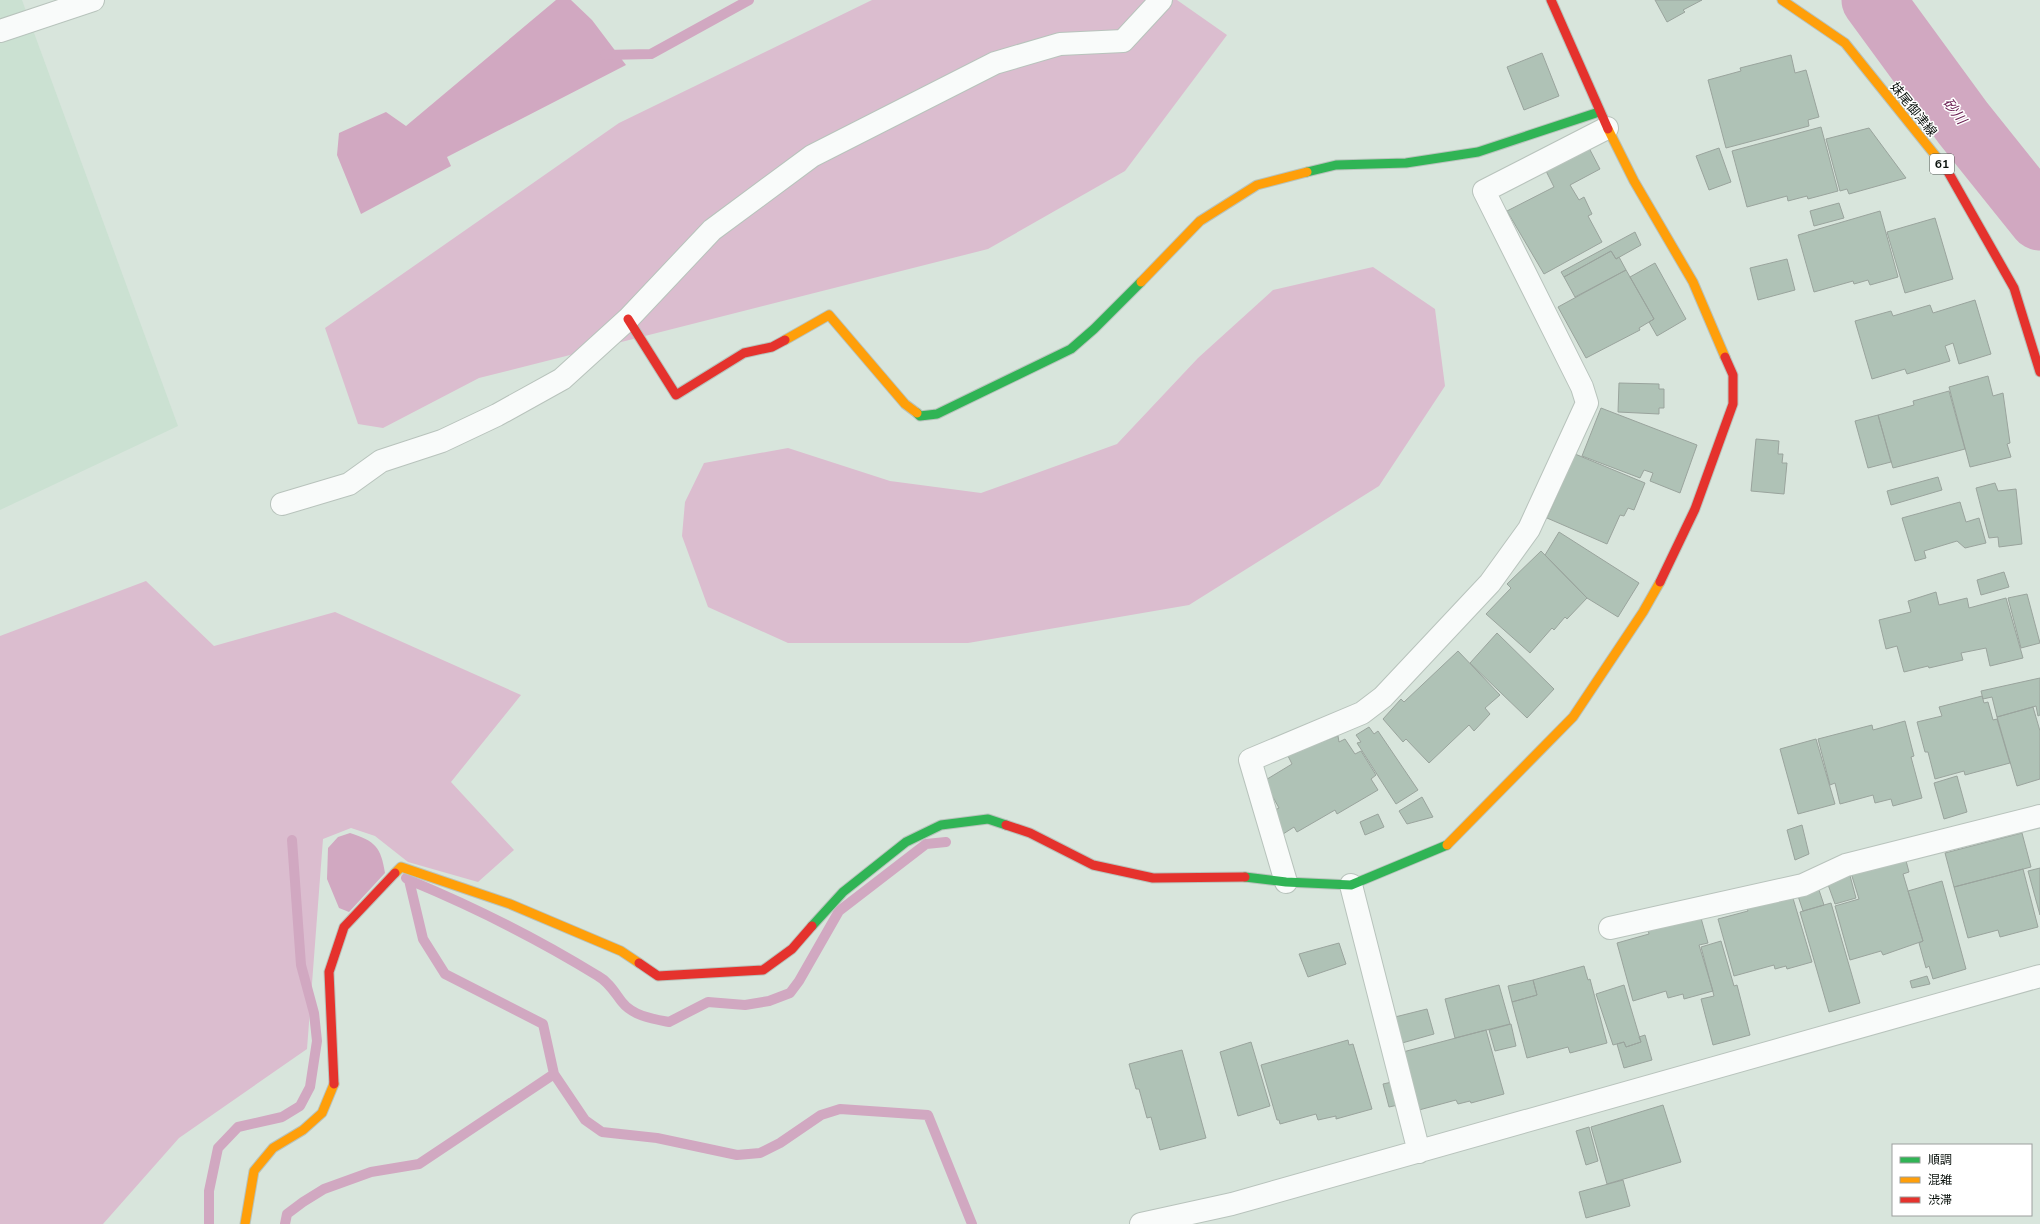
<svg xmlns="http://www.w3.org/2000/svg" width="2040" height="1224" font-family="'Nunito Sans','Noto Sans JP',sans-serif">
	<style>
		.built { fill: #cbe1d2 }
		.forest { fill: #dbbdcf }
		.water { fill: #d1a8c1 }
		.lines { fill: none; stroke-linecap: round; stroke-linejoin: round }
		.stream { stroke: #d1a8c1; stroke-width: 10 }
		.river { stroke: #d1a8c1; stroke-width: 63 }
		.building { fill: #afc2b6; stroke: #9aa49d }
		.street-casing { stroke: #b8c3bc; stroke-width: 24 }
		.fast-casing { stroke: #b8c3bc; stroke-width: 11 }
		.slow-casing { stroke: #b8c3bc; stroke-width: 11 }
		.jam-casing { stroke: #b8c3bc; stroke-width: 11 }
		.street { stroke: #f9fbfa; stroke-width: 22 }
		.fast { stroke: #30b455; stroke-width: 9 }
		.slow { stroke: #ff9f0a; stroke-width: 9 }
		.jam { stroke: #e5322d; stroke-width: 9 }
		.labels { text-anchor: middle; stroke-width: 3; stroke-linejoin: round; paint-order: stroke }
		.shield { fill: #fff; stroke: #525854; stroke-width: 1 }
		.shield-label { font-size: 12px; font-weight: bold; fill: #08100b }
		.street-label { font-size: 13px; fill: #08100b; stroke: #fff }
		.water-label { font-size: 14px; font-style: italic; fill: #6c2154; stroke: #fff }
	</style>
	<rect width="100%" height="100%" fill="#d8e5dc"/>
	<path class="built" d="M 0,0 L 22,0 L 178,426 L 0,510 Z"/>
	<path class="forest" d="M 872,0 L 1177,0 L 1227,35 L 1125,171 L 988,249 L 479,378 L 383,428 L 358,424 L 325,328 L 619,123 Z
		M 1373,267 L 1435,309 L 1445,386 L 1379,486 L 1189,605 L 968,643 L 788,643 L 708,607 L 682,536 L 685,502 L 704,463 L 788,448 L 890,481 L 981,493 L 1117,444 L 1198,358 L 1273,290 Z
		M 146,581 L 214,646 L 335,612 L 521,695 L 451,782 L 514,850 L 478,882 L 408,862 L 375,836 L 351,828 L 323,839 L 307,1049 L 179,1138 L 103,1224 L 0,1224 L 0,636 Z"/>
	<path class="water" d="M 556,0 L 571,0 L 592,20 L 626,65 L 447,157 L 451,166 L 361,214 L 337,155 L 339,133 L 386,112 L 406,126 Z
		M 350,833 C 375,841 381,847 385,873 L 349,912 L 339,908 L 327,879 L 328,848 L 338,837 Z"/>
	<g class="lines">
		<path class="stream" d="M 605,55 L 651,54 L 749,0
			M 406,878 L 409,880 L 423,939 L 445,974 L 543,1024 L 554,1074
			M 409,880 C 474,907 538,939 598,976 C 609,982 615,993 622,1002 C 633,1016 653,1019 669,1022 L 708,1002 L 745,1005 L 769,1001 L 790,993 L 799,981 L 839,911 L 926,844 L 946,842
			M 209,1224 L 209,1191 L 218,1148 L 238,1127 L 282,1117 L 300,1106 L 310,1087 L 317,1041 L 314,1013 L 301,965 L 292,840
			M 285,1224 L 287,1214 L 303,1202 L 324,1189 L 371,1172 L 419,1164 L 554,1074 L 585,1120 L 602,1132 L 657,1138 L 737,1155 L 760,1153 L 780,1143 L 821,1115 L 840,1109 L 928,1115 L 972,1224"/>
		<path class="river" d="M 1873,0 L 1963,123 L 2040,219"/>
	</g>
	<path class="building" d="M 1655,0 L 1702,0 L 1683,10 L 1685,12 L 1667,22 Z
		M 1542,53 L 1559,96 L 1524,110 L 1507,67 Z
		M 1791,55 L 1795,73 L 1806,70 L 1819,117 L 1808,120 L 1809,126 L 1726,148 L 1708,80 L 1741,71 L 1740,68 Z
		M 1821,127 L 1838,191 L 1808,199 L 1807,196 L 1788,201 L 1787,196 L 1747,207 L 1732,151 Z
		M 1869,128 L 1906,178 L 1849,194 L 1847,189 L 1840,191 L 1826,139 Z
		M 1589,148 L 1600,169 L 1570,185 L 1579,200 L 1584,197 L 1592,214 L 1588,216 L 1602,242 L 1544,274 L 1507,211 L 1554,187 L 1546,171 Z
		M 1719,148 L 1731,182 L 1709,190 L 1696,156 Z
		M 1839,203 L 1844,218 L 1814,226 L 1810,211 Z
		M 1880,211 L 1898,277 L 1870,285 L 1868,280 L 1854,284 L 1853,281 L 1814,292 L 1798,235 Z
		M 1935,218 L 1953,279 L 1905,293 L 1887,232 Z
		M 1635,232 L 1641,245 L 1616,259 L 1611,251 L 1564,277 L 1561,272 Z
		M 1611,251 L 1616,259 L 1619,257 L 1626,270 L 1575,297 L 1564,277 Z
		M 1787,259 L 1795,290 L 1758,300 L 1750,268 Z
		M 1655,263 L 1686,319 L 1657,336 L 1649,322 L 1654,319 L 1630,277 Z
		M 1626,270 L 1654,319 L 1639,328 L 1640,330 L 1586,358 L 1558,307 Z
		M 1975,300 L 1991,354 L 1959,364 L 1953,343 L 1945,346 L 1950,361 L 1907,374 L 1905,369 L 1872,379 L 1855,321 L 1891,311 L 1893,316 L 1930,305 L 1933,313 Z
		M 1988,376 L 1993,396 L 2003,393 L 2010,443 L 2007,444 L 2011,457 L 1970,467 L 1949,387 Z
		M 1619,383 L 1659,384 L 1659,389 L 1664,389 L 1664,408 L 1659,408 L 1659,414 L 1618,412 Z
		M 1949,391 L 1965,449 L 1893,468 L 1878,415 L 1914,405 L 1913,401 Z
		M 1601,408 L 1697,445 L 1680,493 L 1650,481 L 1653,473 L 1644,470 L 1640,478 L 1582,456 Z
		M 1878,415 L 1891,462 L 1868,468 L 1855,421 Z
		M 1756,439 L 1779,441 L 1778,454 L 1783,454 L 1782,463 L 1787,463 L 1784,494 L 1751,491 Z
		M 1575,454 L 1645,483 L 1634,510 L 1628,508 L 1624,516 L 1620,515 L 1607,544 L 1547,518 Z
		M 1938,477 L 1942,490 L 1891,505 L 1887,491 Z
		M 1995,483 L 1998,491 L 2016,489 L 2022,544 L 1999,547 L 1998,537 L 1989,538 L 1976,488 Z
		M 1960,502 L 1966,522 L 1979,518 L 1986,543 L 1965,548 L 1957,541 L 1924,551 L 1926,558 L 1915,561 L 1902,518 Z
		M 1559,532 L 1639,583 L 1618,617 L 1587,598 L 1545,555 Z
		M 1541,551 L 1587,598 L 1567,619 L 1565,617 L 1554,630 L 1552,628 L 1530,653 L 1486,614 L 1511,588 L 1507,584 Z
		M 2004,572 L 2009,587 L 1981,595 L 1977,580 Z
		M 1936,592 L 1939,605 L 1967,598 L 1969,608 L 2006,598 L 2023,658 L 1990,666 L 1986,648 L 1961,653 L 1963,660 L 1929,668 L 1928,666 L 1904,672 L 1897,646 L 1886,649 L 1879,620 L 1911,612 L 1908,601 Z
		M 2027,594 L 2040,643 L 2021,648 L 2008,598 Z
		M 1497,633 L 1554,689 L 1527,718 L 1470,663 Z
		M 1458,651 L 1500,695 L 1485,708 L 1490,714 L 1474,731 L 1469,725 L 1429,763 L 1406,739 L 1403,742 L 1383,719 L 1401,699 L 1404,702 Z
		M 2040,678 L 2040,715 L 2038,716 L 2036,706 L 1997,717 L 1992,697 L 1983,699 L 1981,691 Z
		M 1982,696 L 1984,703 L 1988,702 L 1993,720 L 1997,719 L 2010,763 L 1965,775 L 1964,771 L 1935,779 L 1928,752 L 1925,752 L 1917,722 L 1942,716 L 1939,707 Z
		M 2033,707 L 2040,731 L 2040,779 L 2017,786 L 1997,717 Z
		M 1905,721 L 1914,756 L 1911,757 L 1922,798 L 1893,806 L 1891,799 L 1875,803 L 1873,795 L 1840,804 L 1835,783 L 1830,785 L 1818,739 L 1872,725 L 1873,730 Z
		M 1369,727 L 1374,734 L 1378,731 L 1418,790 L 1396,804 L 1357,743 L 1361,742 L 1356,735 Z
		M 1338,736 L 1339,742 L 1345,739 L 1355,754 L 1361,751 L 1376,775 L 1371,779 L 1378,790 L 1337,814 L 1335,810 L 1297,832 L 1294,827 L 1280,836 L 1273,811 L 1279,808 L 1264,781 L 1292,764 L 1287,754 Z
		M 1816,739 L 1835,804 L 1798,814 L 1780,749 Z
		M 1957,776 L 1967,812 L 1944,819 L 1934,783 Z
		M 1422,797 L 1433,817 L 1407,824 L 1399,811 Z
		M 1378,814 L 1384,827 L 1365,835 L 1360,822 Z
		M 1802,825 L 1809,854 L 1795,860 L 1787,830 Z
		M 2022,833 L 2031,867 L 1954,887 L 1945,853 Z
		M 1905,857 L 1909,872 L 1903,874 L 1923,941 L 1883,955 L 1881,951 L 1850,960 L 1835,906 L 1859,899 L 1851,873 Z
		M 2040,868 L 2040,915 L 2028,871 Z
		M 2023,869 L 2038,927 L 2000,937 L 1998,930 L 1968,938 L 1954,887 Z
		M 1849,872 L 1856,898 L 1835,904 L 1826,879 Z
		M 1942,881 L 1966,969 L 1933,979 L 1929,966 L 1926,968 L 1919,943 L 1923,941 L 1908,891 Z
		M 1818,887 L 1824,905 L 1803,911 L 1797,893 Z
		M 1792,895 L 1812,962 L 1787,969 L 1786,966 L 1775,969 L 1774,965 L 1734,976 L 1718,919 L 1748,911 L 1747,908 Z
		M 1831,903 L 1860,1003 L 1829,1012 L 1800,912 Z
		M 1699,911 L 1708,943 L 1699,945 L 1713,991 L 1684,999 L 1683,994 L 1668,998 L 1666,991 L 1633,1001 L 1617,943 L 1649,934 L 1647,926 Z
		M 1721,941 L 1734,986 L 1737,985 L 1750,1035 L 1713,1045 L 1701,999 L 1714,996 L 1701,947 Z
		M 1339,943 L 1346,964 L 1308,977 L 1299,954 Z
		M 1584,966 L 1588,980 L 1590,979 L 1607,1043 L 1570,1053 L 1568,1047 L 1527,1058 L 1512,1002 L 1537,995 L 1533,980 Z
		M 1927,976 L 1930,984 L 1912,988 L 1910,981 Z
		M 1533,980 L 1537,995 L 1512,1002 L 1508,986 Z
		M 1499,985 L 1510,1024 L 1455,1038 L 1445,999 Z
		M 1624,985 L 1641,1042 L 1626,1047 L 1624,1042 L 1613,1045 L 1596,994 Z
		M 1427,1009 L 1434,1034 L 1402,1043 L 1395,1017 Z
		M 1511,1024 L 1516,1046 L 1495,1051 L 1489,1030 Z
		M 1486,1030 L 1504,1094 L 1471,1103 L 1470,1101 L 1458,1104 L 1456,1100 L 1419,1110 L 1403,1052 Z
		M 1645,1035 L 1652,1060 L 1624,1068 L 1617,1044 L 1624,1042 L 1626,1047 L 1641,1042 L 1639,1037 Z
		M 1348,1040 L 1349,1045 L 1353,1044 L 1372,1109 L 1336,1119 L 1336,1116 L 1318,1120 L 1316,1114 L 1280,1124 L 1279,1120 L 1277,1120 L 1261,1065 Z
		M 1251,1042 L 1270,1106 L 1238,1116 L 1220,1052 Z
		M 1182,1050 L 1206,1138 L 1160,1150 L 1151,1117 L 1147,1118 L 1139,1089 L 1136,1089 L 1129,1064 Z
		M 1392,1082 L 1398,1105 L 1389,1107 L 1383,1084 Z
		M 1663,1105 L 1681,1162 L 1607,1184 L 1591,1127 Z
		M 1589,1127 L 1598,1161 L 1586,1165 L 1576,1131 Z
		M 1623,1180 L 1630,1206 L 1586,1218 L 1579,1192 Z"/>
	<g class="lines">
		<g class="street-casing">
			<path id="street" d="M 0,31 L 93,0
				M 282,504 L 349,484 L 381,461 L 442,441 L 497,415 L 562,379 L 628,319 L 712,230 L 812,156 L 995,63 L 1060,44 L 1123,41 L 1161,0
				M 1286,882 L 1250,760 L 1362,713 L 1383,697 L 1490,583 L 1529,529 L 1587,403 L 1582,387 L 1484,191 L 1607,128
				M 1351,885 L 1419,1152
				M 1610,928 L 1803,885 L 1846,865 L 2040,816
				M 1141,1224 L 1232,1204 L 2040,976"/>
		</g>
		<g class="fast-casing">
			<path id="fast" d="M 1307,172 L 1336,165 L 1406,163 L 1478,152 L 1599,112
				M 917,413 L 920,416 L 937,414 L 1071,349 L 1094,329 L 1141,282
				M 1245,877 L 1286,882 L 1351,885 L 1447,845
				M 812,926 L 843,892 L 906,842 L 941,825 L 988,819 L 1006,825"/>
		</g>
		<g class="slow-casing">
			<path id="slow" d="M 1782,0 L 1845,43 L 1947,170
				M 1608,129 L 1634,181 L 1693,282 L 1725,357
				M 1141,282 L 1200,221 L 1257,185 L 1307,172
				M 785,340 L 829,315 L 905,404 L 917,413
				M 1447,845 L 1573,717 L 1643,612 L 1660,582
				M 395,873 L 401,867 L 510,904 L 621,951 L 639,963
				M 245,1224 L 254,1171 L 273,1148 L 303,1130 L 322,1113 L 334,1084"/>
		</g>
		<g class="jam-casing">
			<path id="jam" d="M 1551,0 L 1608,129
				M 1947,170 L 2014,288 L 2040,372
				M 628,319 L 676,395 L 744,353 L 772,347 L 785,340
				M 1660,582 L 1695,509 L 1733,404 L 1733,375 L 1725,357
				M 1006,825 L 1030,833 L 1093,865 L 1153,878 L 1245,877
				M 639,963 L 658,976 L 763,970 L 792,949 L 812,926
				M 334,1084 L 329,972 L 344,927 L 395,873"/>
		</g>
		<use href="#street" class="street"/>
		<use href="#fast" class="fast"/>
		<use href="#slow" class="slow"/>
		<use href="#jam" class="jam"/>
	</g>
	<g class="labels">
		<rect class="shield" x="1930" y="154" width="24" height="20" rx="3"/>
		<g class="shield-label">
			<text x="1942" y="168">61</text>
		</g>
		<g class="street-label">
			<text transform="translate(1914 109) rotate(51)" y="5">妹尾御津線</text>
		</g>
		<g class="water-label">
			<text transform="translate(1955 111) rotate(53)" y="5">砂川</text>
		</g>
	</g>
	<rect x="1892" y="1144" width="140" height="72" fill="#ffffff" stroke="#9c9f9d"/>
	<rect x="1900" y="1157" width="20" height="6" fill="#30b455" stroke="#9c9f9d"/>
	<text x="1928" y="1164" font-size="12" fill="#08100b">順調</text>
	<rect x="1900" y="1177" width="20" height="6" fill="#ff9f0a" stroke="#9c9f9d"/>
	<text x="1928" y="1184" font-size="12" fill="#08100b">混雑</text>
	<rect x="1900" y="1197" width="20" height="6" fill="#e5322d" stroke="#9c9f9d"/>
	<text x="1928" y="1204" font-size="12" fill="#08100b">渋滞</text>
</svg>
